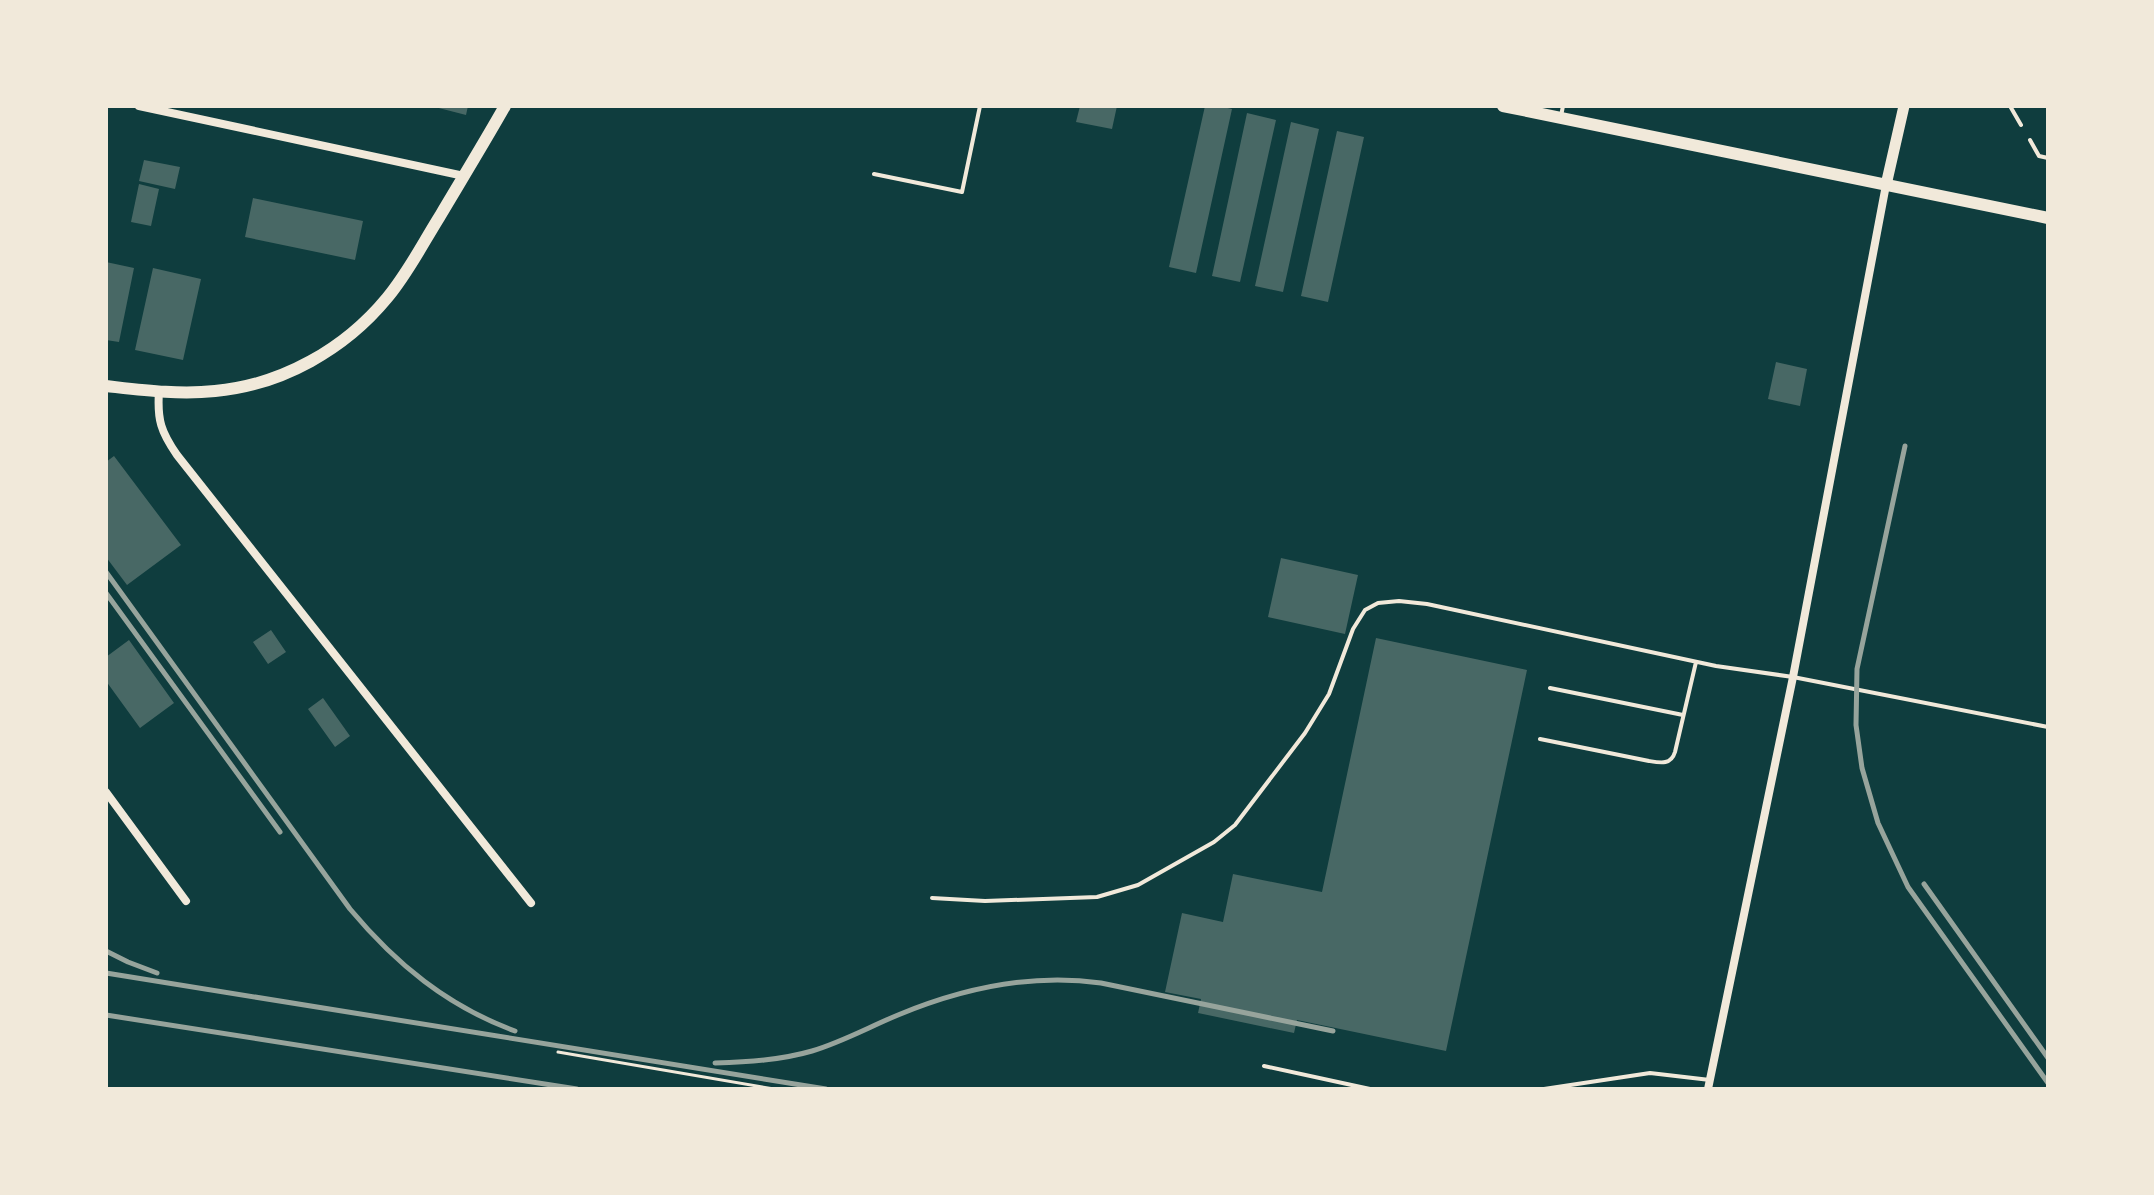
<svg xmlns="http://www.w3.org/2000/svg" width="2154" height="1195" font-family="Raleway,sans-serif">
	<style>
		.building { fill: #486865 }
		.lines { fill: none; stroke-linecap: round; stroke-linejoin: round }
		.path { stroke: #f1e9da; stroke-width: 3 }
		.service { stroke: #f1e9da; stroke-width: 4 }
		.minor { stroke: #f1e9da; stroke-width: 8 }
		.secondary { stroke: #f1e9da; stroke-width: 11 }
		.primary { stroke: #f1e9da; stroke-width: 12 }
		.rail { stroke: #97a49c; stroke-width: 5 }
	</style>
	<rect width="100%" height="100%" fill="#0f3d3e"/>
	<path class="building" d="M 431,106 L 468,106 L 466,115 Z
		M 1080,106 L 1117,106 L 1112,129 L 1076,122 Z
		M 1205,106 L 1219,106 L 1232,109 L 1196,273 L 1169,267 Z
		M 1247,113 L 1276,120 L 1240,282 L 1212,276 Z
		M 1291,122 L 1319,129 L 1283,292 L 1255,286 Z
		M 1337,131 L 1364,137 L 1328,302 L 1301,296 Z
		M 144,160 L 180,167 L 175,189 L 139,181 Z
		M 139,184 L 159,189 L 151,226 L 131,222 Z
		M 253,198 L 363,221 L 355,260 L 245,237 Z
		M 106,262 L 134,268 L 119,342 L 106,340 Z
		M 153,268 L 201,279 L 183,360 L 135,350 Z
		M 1776,362 L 1807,369 L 1800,406 L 1768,399 Z
		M 114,456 L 181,545 L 127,585 L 106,557 L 106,462 Z
		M 1281,558 L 1358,575 L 1345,634 L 1268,617 Z
		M 271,630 L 286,652 L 268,664 L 253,642 Z
		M 1376,638 L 1527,670 L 1446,1051 L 1297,1020 L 1294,1033 L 1198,1013 L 1201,999 L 1165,992 L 1182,913 L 1223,922 L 1233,874 L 1322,892 Z
		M 129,640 L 174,703 L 140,728 L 106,681 L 106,657 Z
		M 323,698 L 350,736 L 335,747 L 308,709 Z"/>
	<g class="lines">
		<path class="path" d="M 558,1052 L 774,1089"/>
		<path class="service" d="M 2010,106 L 2021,125
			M 1561,116 L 1563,106
			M 2030,140 L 2039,156 L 2048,158
			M 874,174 L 962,192 L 980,106
			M 1550,688 L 1683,715
			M 1540,739 L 1649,761 C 1661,763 1671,765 1675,752 L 1696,662
			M 932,898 L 985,901 L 1097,897 L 1138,885 L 1214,842 L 1235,825 L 1305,733 L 1329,694 L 1353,629 L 1365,610 L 1378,603 L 1399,601 L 1427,604 L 1716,666 L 1793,677 L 2048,727
			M 1264,1066 L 1370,1089
			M 1544,1089 L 1650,1073 L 1710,1080"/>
		<path class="minor" d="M 139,106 L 464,176
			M 159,391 C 157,420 161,432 177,455 L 531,903
			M 106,792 L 186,901
			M 1708,1089 L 1793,677 L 1886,185"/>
		<path class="secondary" d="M 1886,185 L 1904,106"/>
		<path class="primary" d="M 1503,106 L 2048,218
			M 106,386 C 142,390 179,395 215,391 C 282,385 345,349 387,298 C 408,273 423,243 440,216 C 462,179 484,143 505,106"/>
		<path class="rail" d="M 1905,446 L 1857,669 L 1856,725 L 1862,768 L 1878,823 L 1908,887 L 2048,1083
			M 106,572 L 350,909 C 396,964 447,1006 515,1031
			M 106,593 L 280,832
			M 1924,884 L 2048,1058
			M 106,951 L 128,962 L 157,973
			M 106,973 L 826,1089
			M 106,1015 L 577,1089
			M 715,1063 C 748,1062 781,1060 812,1051 C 842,1042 869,1027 898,1015 C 963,988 1031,973 1101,983 L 1333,1031"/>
	</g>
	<rect width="2154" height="1195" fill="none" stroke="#f1e9da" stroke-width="216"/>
</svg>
